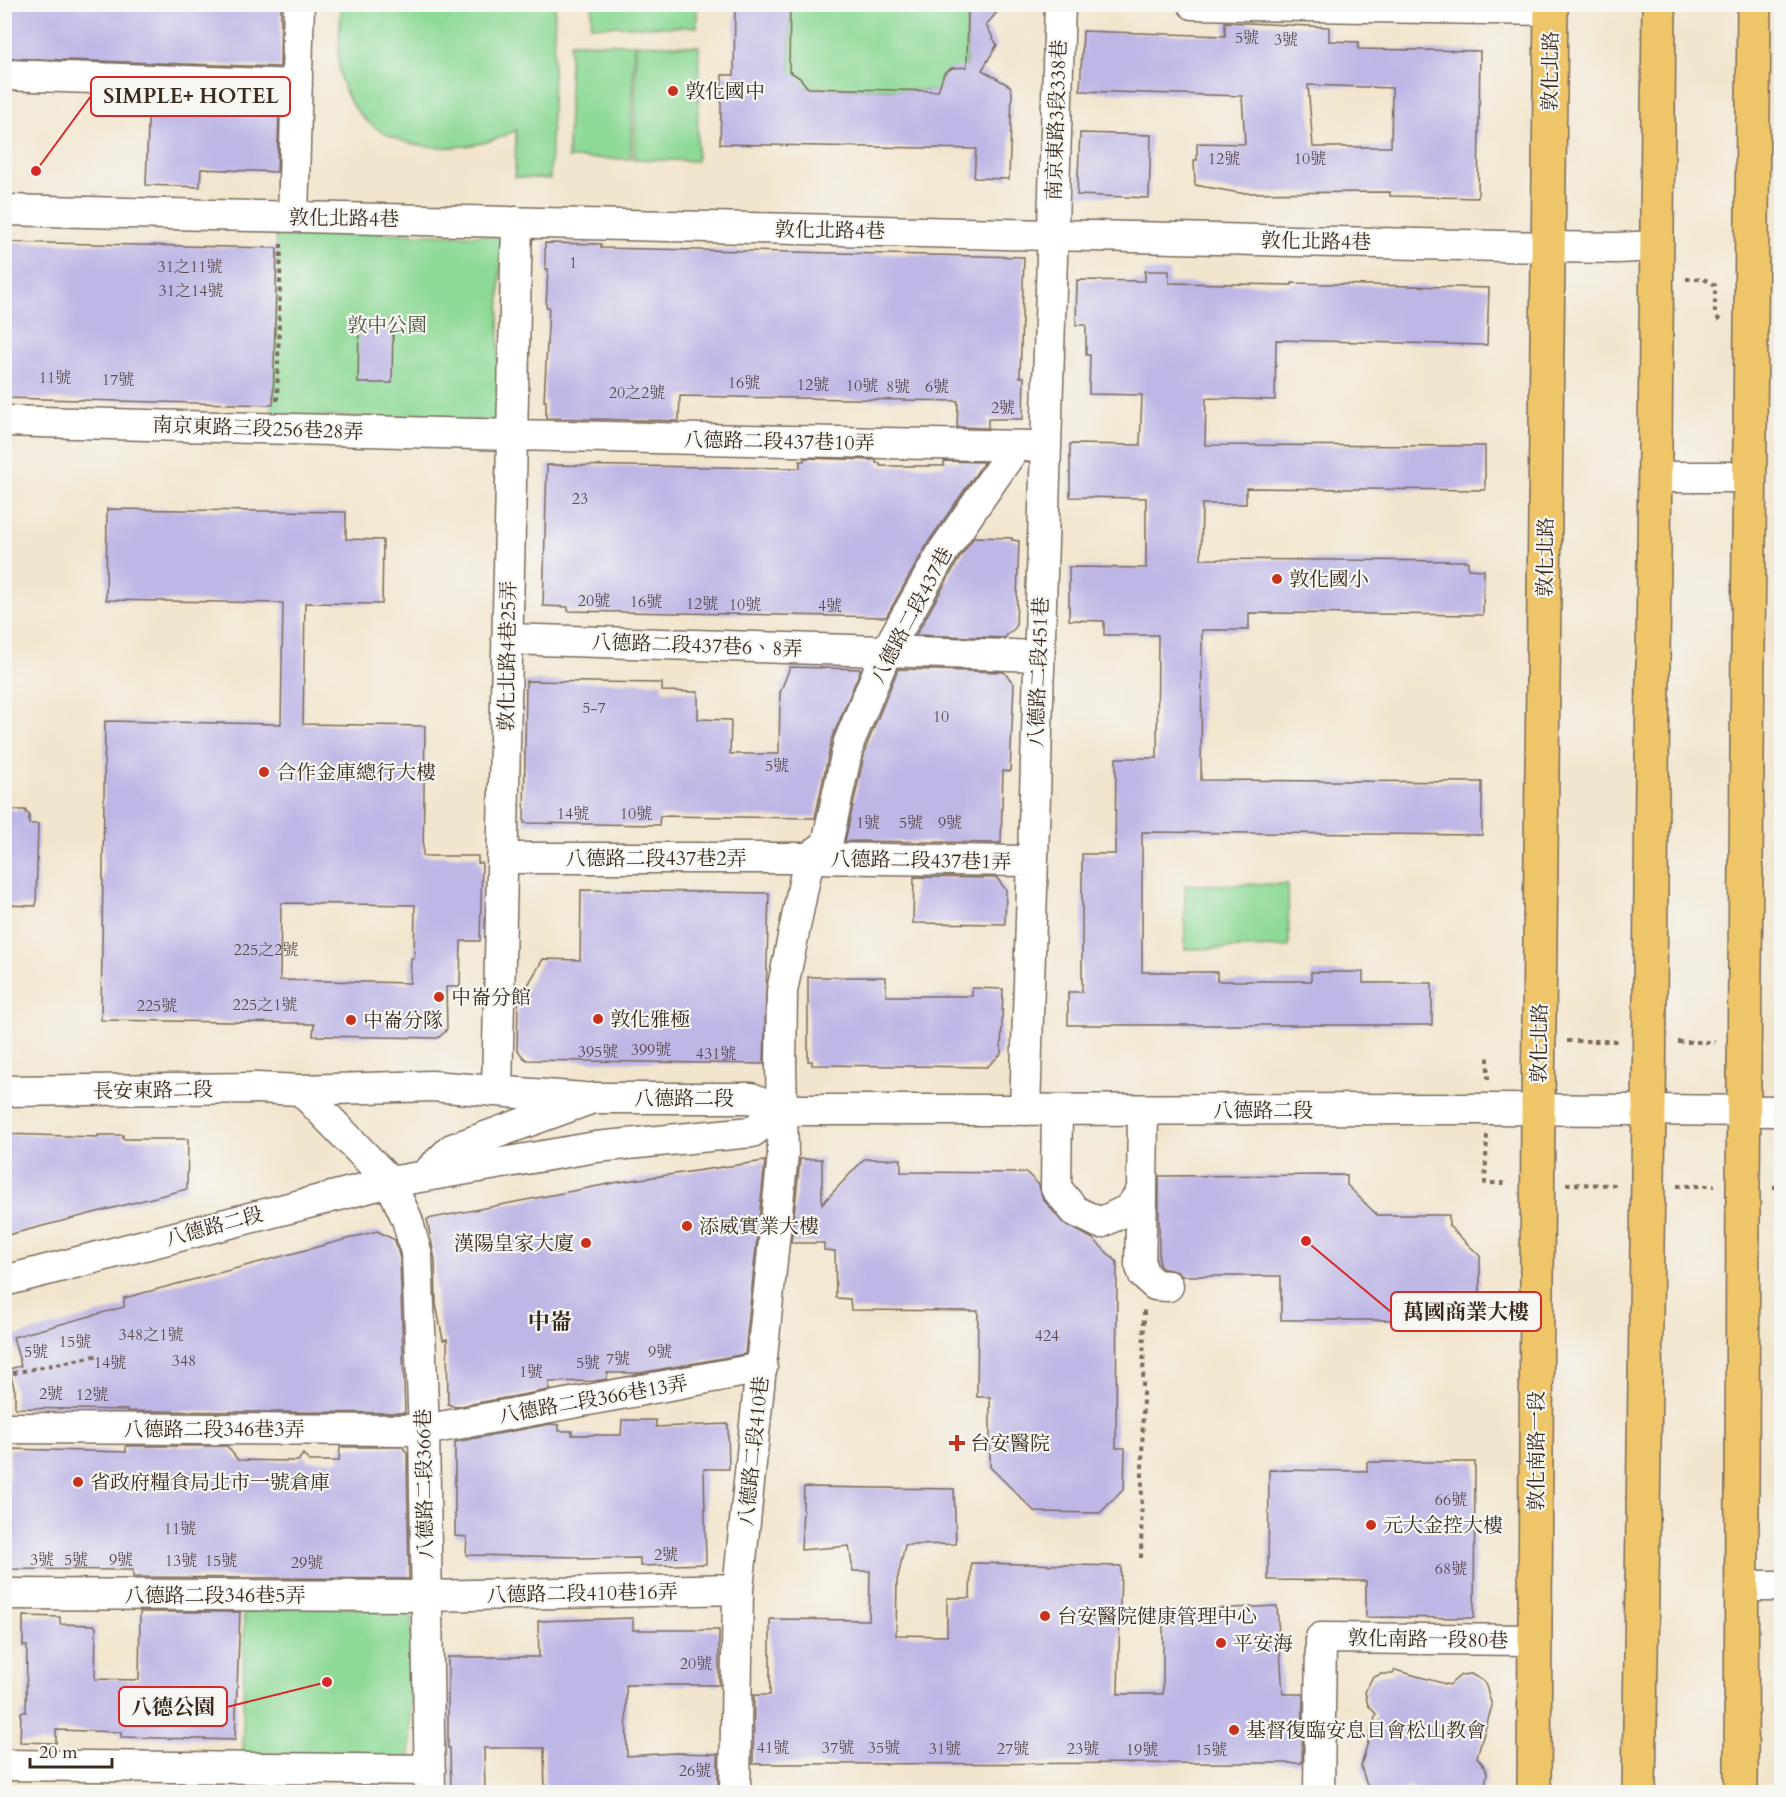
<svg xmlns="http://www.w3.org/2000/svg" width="1786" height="1797" font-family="Cardo,'Noto Serif TC',serif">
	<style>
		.green { fill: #8dd996; stroke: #64825a; stroke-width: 1.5 }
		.building { fill: #beb6e5; fill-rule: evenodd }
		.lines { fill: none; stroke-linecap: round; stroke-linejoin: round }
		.minor-casing { stroke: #7b6b5b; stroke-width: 33 }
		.major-casing { stroke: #7b6b5b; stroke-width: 36 }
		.path { stroke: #7b6b5b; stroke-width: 4; stroke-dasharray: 4.5 4.5; stroke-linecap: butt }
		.minor { stroke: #fff; stroke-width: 30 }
		.major { stroke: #eec569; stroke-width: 33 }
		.poi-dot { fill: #c8321e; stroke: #f6f6f2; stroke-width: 2 }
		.labels { text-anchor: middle; stroke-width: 4.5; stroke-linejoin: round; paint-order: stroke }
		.number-label { font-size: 16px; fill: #5c4d50 }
		.street-label { font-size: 20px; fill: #3b2a1e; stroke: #f6f6f2 }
		.poi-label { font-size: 20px; fill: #3b2a1e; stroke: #f6f6f2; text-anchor: start }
		.park-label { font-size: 20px; fill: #50563c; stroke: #f6f6f2 }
		.quarter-label { font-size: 22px; font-weight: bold; fill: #3b2a1e; stroke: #f6f6f2 }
		.leader { fill: none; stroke: #d62828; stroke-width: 2 }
		.callout-dot { fill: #d62828; stroke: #f6f6f2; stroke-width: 2 }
		.callout { fill: #f6f6f2; stroke: #d62828; stroke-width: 2 }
		.callout-label { font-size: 21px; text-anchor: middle; font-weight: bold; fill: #3b2a1e }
	</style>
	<rect width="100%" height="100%" fill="#f6f6f2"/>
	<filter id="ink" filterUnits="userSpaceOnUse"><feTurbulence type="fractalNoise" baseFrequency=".0167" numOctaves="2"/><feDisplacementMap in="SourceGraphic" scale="12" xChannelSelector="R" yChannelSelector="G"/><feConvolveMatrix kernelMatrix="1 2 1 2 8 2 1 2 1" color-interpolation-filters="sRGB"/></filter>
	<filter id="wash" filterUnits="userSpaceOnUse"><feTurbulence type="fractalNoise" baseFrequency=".008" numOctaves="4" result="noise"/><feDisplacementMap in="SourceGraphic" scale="24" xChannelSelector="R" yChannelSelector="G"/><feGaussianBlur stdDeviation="1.35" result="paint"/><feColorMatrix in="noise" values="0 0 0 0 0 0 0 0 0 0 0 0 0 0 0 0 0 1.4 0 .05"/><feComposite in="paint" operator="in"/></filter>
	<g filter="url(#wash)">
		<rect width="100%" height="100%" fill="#f2e5cd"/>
		<path class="green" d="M 341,5 L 555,5 L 550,179 L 515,177 L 516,130 C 460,161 364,154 342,82 C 335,61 341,27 341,5 Z
			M 592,5 L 697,5 L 697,27 L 591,26 Z
			M 790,5 L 968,5 L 966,72 L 952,68 L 944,73 L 941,81 L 943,91 L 802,87 L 789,77 Z
			M 570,43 L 634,44 L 631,159 L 568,158 Z
			M 636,44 L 699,46 L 697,161 L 634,159 Z
			M 276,230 L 501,236 L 497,421 L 272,415 Z
			M 1288,884 L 1289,947 L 1185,949 L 1185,885 Z
			M 244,1607 L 412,1608 L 410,1758 L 243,1757 Z"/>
		<g id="blocks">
			<path class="building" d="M 4,4 L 281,6 L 280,67 L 4,58 Z
				M 735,4 L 790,4 L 789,71 L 800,78 L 808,88 L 938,91 L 944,73 L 952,68 L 967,67 L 968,4 L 1004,4 L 986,25 L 997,45 L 982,70 L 1010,86 L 1012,92 L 1009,179 L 974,178 L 976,149 L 720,144 L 722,75 L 734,75 Z
				M 1225,22 L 1329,27 L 1329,41 L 1359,42 L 1358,49 L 1480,51 L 1478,198 L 1390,196 L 1390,192 L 1240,193 L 1195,185 L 1194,160 L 1197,160 L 1197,143 L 1245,144 L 1242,96 L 1080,91 L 1083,31 L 1225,36 ZM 1308,85 L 1392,88 L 1391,147 L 1313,147 Z
				M 149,97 L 203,99 L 203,112 L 279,114 L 277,172 L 201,169 L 200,187 L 146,185 Z
				M 1080,133 L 1151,135 L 1149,198 L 1077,195 Z
				M 4,242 L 277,248 L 273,405 L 4,398 Z
				M 545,243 L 601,244 L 601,248 L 1024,257 L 1020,377 L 1024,377 L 1023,419 L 988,419 L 988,428 L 957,427 L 958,401 L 680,396 L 679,421 L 546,418 L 546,401 L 544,401 L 549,307 L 546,307 L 548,269 L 545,269 Z
				M 1145,271 L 1169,271 L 1169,283 L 1292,285 L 1292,283 L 1489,288 L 1487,345 L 1276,340 L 1275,400 L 1206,398 L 1205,445 L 1485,446 L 1485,490 L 1246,488 L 1246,504 L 1202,504 L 1201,559 L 1468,561 L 1468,569 L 1484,570 L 1483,615 L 1249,613 L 1249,630 L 1202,630 L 1201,780 L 1482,782 L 1482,835 L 1142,832 L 1142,972 L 1217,972 L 1217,981 L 1311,981 L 1311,972 L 1363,972 L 1363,983 L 1432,983 L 1432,1025 L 1068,1025 L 1068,992 L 1082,992 L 1082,854 L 1115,854 L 1116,758 L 1157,758 L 1158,635 L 1104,635 L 1104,621 L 1069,620 L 1069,567 L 1146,568 L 1146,498 L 1070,497 L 1070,444 L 1140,445 L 1142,395 L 1089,394 L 1090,355 L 1086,355 L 1086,325 L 1076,325 L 1077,280 L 1145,281 Z
				M 359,324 L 393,325 L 392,383 L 358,383 Z
				M 804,458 L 876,460 L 876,463 L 880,463 L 880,466 L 944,466 L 944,461 L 984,462 L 929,541 L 886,617 L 568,611 L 568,607 L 543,606 L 547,465 L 800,468 L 800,461 L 804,461 Z
				M 107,509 L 346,512 L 346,539 L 383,540 L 382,604 L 305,603 L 303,724 L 425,726 L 423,856 L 478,856 L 478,863 L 482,863 L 480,941 L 461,941 L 460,987 L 446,987 L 447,1028 L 445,1032 L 438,1038 L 313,1036 L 314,1024 L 299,1024 L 299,1023 L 101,1020 L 105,721 L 281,724 L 283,603 L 106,600 ZM 281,903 L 415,905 L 414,958 L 411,958 L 410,983 L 280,980 Z
				M 974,537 L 1012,538 L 1012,540 L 1019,541 L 1016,627 L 1004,638 L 916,635 L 959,559 Z
				M 790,667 L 861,669 L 832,738 L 815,818 L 660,816 L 659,825 L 524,823 L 526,681 L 662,683 L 662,691 L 698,692 L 698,719 L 731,720 L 730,754 L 779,754 L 780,693 Z
				M 898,669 L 1004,672 L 1014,684 L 1010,772 L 1003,771 L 1001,843 L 845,841 L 866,747 Z
				M 4,810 L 26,810 L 26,813 L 29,813 L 29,824 L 38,824 L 36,906 L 4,905 Z
				M 914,877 L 997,878 L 1006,890 L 1005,924 L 913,923 Z
				M 581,890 L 769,893 L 764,1064 L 527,1060 L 523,1057 L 517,1049 L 518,1002 L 543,959 L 580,960 Z
				M 808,977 L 886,977 L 886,996 L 972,996 L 972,988 L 1003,989 L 1001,1054 L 987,1067 L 812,1065 L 812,1061 L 808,1061 Z
				M 4,1134 L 98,1137 L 98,1135 L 123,1135 L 123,1139 L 188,1139 L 187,1189 L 4,1236 Z
				M 800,1159 L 822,1159 L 822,1204 L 864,1159 L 901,1159 L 901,1172 L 1027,1173 L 1039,1185 L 1043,1199 L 1062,1222 L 1093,1239 L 1117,1262 L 1116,1448 L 1125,1448 L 1124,1489 L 1100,1513 L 1035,1512 L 990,1467 L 990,1397 L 977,1397 L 978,1311 L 851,1310 L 850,1299 L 836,1298 L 835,1251 L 824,1250 L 824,1243 L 791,1243 Z
				M 765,1161 L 745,1354 L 640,1373 L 607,1373 L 607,1379 L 593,1381 L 549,1382 L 549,1390 L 455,1407 L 448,1404 L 447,1339 L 443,1340 L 436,1304 L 435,1260 L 427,1219 L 619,1182 Z
				M 1347,1175 L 1347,1185 L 1377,1215 L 1449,1215 L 1449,1226 L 1480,1256 L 1480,1303 L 1471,1303 L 1471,1320 L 1281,1320 L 1281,1276 L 1182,1276 L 1177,1272 L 1162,1268 L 1159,1265 L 1159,1176 Z
				M 377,1231 L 395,1240 L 400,1259 L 405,1413 L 127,1411 L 127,1410 L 15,1408 L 15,1391 L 9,1369 L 21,1366 L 13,1337 L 124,1307 L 124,1298 Z
				M 622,1420 L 656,1420 L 656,1427 L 728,1424 L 729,1469 L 704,1469 L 706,1564 L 640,1566 L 640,1558 L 579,1559 L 579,1557 L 466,1555 L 467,1537 L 455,1536 L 455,1442 L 550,1424 L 559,1425 L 559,1431 L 572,1431 L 572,1435 L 621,1435 Z
				M 126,1446 L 227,1446 L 238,1460 L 298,1461 L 303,1454 L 309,1461 L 339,1461 L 340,1447 L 403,1447 L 407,1453 L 409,1579 L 133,1577 L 133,1570 L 6,1569 L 10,1449 L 126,1452 Z
				M 1367,1462 L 1475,1462 L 1474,1618 L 1366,1617 L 1366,1581 L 1268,1580 L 1269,1470 L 1367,1471 Z
				M 804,1487 L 954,1489 L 956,1544 L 905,1545 L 897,1581 L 896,1635 L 947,1636 L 947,1598 L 970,1598 L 971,1563 L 1121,1566 L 1118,1694 L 1163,1694 L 1163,1611 L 1277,1606 L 1283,1694 L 1303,1694 L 1302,1763 L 753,1764 L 754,1695 L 770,1695 L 770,1619 L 869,1620 L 870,1571 L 853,1571 L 849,1546 L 801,1550 Z
				M 140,1612 L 240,1612 L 235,1740 L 121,1737 L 121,1732 L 56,1730 L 56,1743 L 20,1742 L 21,1712 L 26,1712 L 27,1646 L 23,1646 L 23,1616 L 60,1617 L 60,1624 L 94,1625 L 96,1628 L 95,1679 L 139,1680 Z
				M 633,1618 L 633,1630 L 719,1630 L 719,1685 L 626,1685 L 627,1756 L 675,1753 L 718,1754 L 718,1792 L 545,1792 L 544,1748 L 484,1748 L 485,1792 L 451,1792 L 450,1748 L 448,1748 L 448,1657 L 539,1657 L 538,1621 Z
				M 1395,1670 L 1449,1685 L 1461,1675 L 1471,1674 L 1482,1680 L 1486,1685 L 1492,1706 L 1477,1757 L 1485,1767 L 1487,1773 L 1485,1786 L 1480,1792 L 1427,1792 L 1409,1787 L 1397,1792 L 1373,1792 L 1366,1783 L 1361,1766 L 1376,1714 L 1368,1705 L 1365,1692 L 1372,1678 L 1381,1674 L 1393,1674 Z"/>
		</g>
	</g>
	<g filter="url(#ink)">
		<use href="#blocks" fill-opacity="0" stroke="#7b6b5b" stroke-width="1.5"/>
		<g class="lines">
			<g class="minor-casing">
				<path id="minor" d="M 1193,4 L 1551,10
					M 4,75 L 297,85
					M 4,210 L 1548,247 L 1617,248 L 1656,246
					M 293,217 L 299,4
					M 4,421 L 512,435 L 1030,446
					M 1654,477 L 1749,477
					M 507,639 L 1039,656
					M 502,858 L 809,858 L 1032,861
					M 497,1089 L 517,222
					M 301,1090 L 390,1182 L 407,1219 L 417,1256 L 424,1430 L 430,1792
					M 4,1091 L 257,1088 L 301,1090 L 432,1086 L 584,1098
					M 1025,1110 L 1060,4
					M 1057,1110 L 1056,1188 L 1075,1211 L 1100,1223 L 1129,1209 L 1142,1191 L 1143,1110
					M 424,1176 L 452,1149 L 593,1098 L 751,1098 L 781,1110 L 1488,1109 L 1782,1111
					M 1142,1191 L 1140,1264 L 1144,1275 L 1155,1285 L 1168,1286
					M 4,1281 L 390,1182 L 596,1147 L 752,1132 L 781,1110
					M 4,1428 L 424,1430 L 762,1368
					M 1741,1586 L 1782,1586
					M 4,1594 L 426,1596 L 738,1589
					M 4,1765 L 430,1770
					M 735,1792 L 738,1589 L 783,1154 L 781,1066 L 782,991 L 809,858 L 827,844 L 849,742 L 887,650 L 944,550 L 1016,446
					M 1319,1792 L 1321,1638 L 1535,1640"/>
			</g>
			<g class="major-casing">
				<path id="major" d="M 1534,1792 L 1538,1109 L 1551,4
					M 1639,1792 L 1649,1110 L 1659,4
					M 1741,1792 L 1743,1186 L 1754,4"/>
			</g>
			<path class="path" d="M 1686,279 L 1704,279 L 1715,285 L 1715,314 L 1720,321
				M 277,401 L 281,244
				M 1567,1041 L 1619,1041
				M 1678,1042 L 1715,1042
				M 1488,1080 L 1488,1057
				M 1487,1135 L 1485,1183 L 1508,1183
				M 1566,1184 L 1619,1185
				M 1677,1186 L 1715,1186
				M 1773,1187 L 1782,1187
				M 4,1375 L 100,1355
				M 1141,1558 L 1144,1309"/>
			<use href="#minor" class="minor"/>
			<use href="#major" class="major"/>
		</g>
	</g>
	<g class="poi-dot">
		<circle cx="673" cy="91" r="6"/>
		<circle cx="1277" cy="579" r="6"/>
		<circle cx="264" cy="772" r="6"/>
		<circle cx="439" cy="997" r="6"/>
		<circle cx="598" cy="1019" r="6"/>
		<circle cx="351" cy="1020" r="6"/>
		<circle cx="687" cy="1226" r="6"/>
		<circle cx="586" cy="1243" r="6"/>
		<path d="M954 1434h6v6h6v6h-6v6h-6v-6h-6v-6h6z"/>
		<circle cx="78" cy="1482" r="6"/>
		<circle cx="1371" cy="1525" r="6"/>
		<circle cx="1045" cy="1616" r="6"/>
		<circle cx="1221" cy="1643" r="6"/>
		<circle cx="1234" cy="1730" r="6"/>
	</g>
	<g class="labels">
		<g class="number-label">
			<text x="1247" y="43">5號</text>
			<text x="1286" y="45">3號</text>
			<text x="1224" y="164">12號</text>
			<text x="1310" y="164">10號</text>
			<text x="573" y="268">1</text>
			<text x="190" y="272">31之11號</text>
			<text x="191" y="296">31之14號</text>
			<text x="55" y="383">11號</text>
			<text x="118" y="385">17號</text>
			<text x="744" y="388">16號</text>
			<text x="813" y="390">12號</text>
			<text x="862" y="391">10號</text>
			<text x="898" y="392">8號</text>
			<text x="937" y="392">6號</text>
			<text x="637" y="398">20之2號</text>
			<text x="1003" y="413">2號</text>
			<text x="580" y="504">23</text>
			<text x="594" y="606">20號</text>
			<text x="646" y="607">16號</text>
			<text x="702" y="609">12號</text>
			<text x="745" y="610">10號</text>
			<text x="830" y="611">4號</text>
			<text x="594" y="713">5-7</text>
			<text x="941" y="722">10</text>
			<text x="777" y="771">5號</text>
			<text x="573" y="819">14號</text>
			<text x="636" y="819">10號</text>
			<text x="868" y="828">1號</text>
			<text x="911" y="828">5號</text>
			<text x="950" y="828">9號</text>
			<text x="266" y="955">225之2號</text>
			<text x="265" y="1010">225之1號</text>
			<text x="157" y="1011">225號</text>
			<text x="651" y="1055">399號</text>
			<text x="598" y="1057">395號</text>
			<text x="716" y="1059">431號</text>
			<text x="151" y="1340">348之1號</text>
			<text x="1047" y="1341">424</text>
			<text x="75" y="1347">15號</text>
			<text x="36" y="1357">5號</text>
			<text x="660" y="1357">9號</text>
			<text x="618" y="1364">7號</text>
			<text x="184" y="1366">348</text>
			<text x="110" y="1368">14號</text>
			<text x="588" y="1368">5號</text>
			<text x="531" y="1377">1號</text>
			<text x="51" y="1399">2號</text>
			<text x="92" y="1400">12號</text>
			<text x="1451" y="1505">66號</text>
			<text x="180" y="1534">11號</text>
			<text x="666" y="1560">2號</text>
			<text x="42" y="1565">3號</text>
			<text x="76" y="1565">5號</text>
			<text x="121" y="1565">9號</text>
			<text x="181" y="1566">13號</text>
			<text x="221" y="1566">15號</text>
			<text x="307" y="1568">29號</text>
			<text x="1451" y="1574">68號</text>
			<text x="696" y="1669">20號</text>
			<text x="773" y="1753">41號</text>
			<text x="838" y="1753">37號</text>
			<text x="884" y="1753">35號</text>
			<text x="945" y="1754">31號</text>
			<text x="1013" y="1754">27號</text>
			<text x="1083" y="1754">23號</text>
			<text x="1142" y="1755">19號</text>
			<text x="1211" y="1755">15號</text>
			<text x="695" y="1776">26號</text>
		</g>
		<g class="street-label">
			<text transform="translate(1550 71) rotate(-89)" y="7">敦化北路</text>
			<text transform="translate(1056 120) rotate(-88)" y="7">南京東路3段338巷</text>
			<text transform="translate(344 218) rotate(1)" y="7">敦化北路4巷</text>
			<text transform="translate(830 230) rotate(1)" y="7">敦化北路4巷</text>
			<text transform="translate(1316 241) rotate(1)" y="7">敦化北路4巷</text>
			<text transform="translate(258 428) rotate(2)" y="7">南京東路三段256巷28弄</text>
			<text transform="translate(779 441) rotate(1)" y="7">八德路二段437巷10弄</text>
			<text transform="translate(1545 557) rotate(-89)" y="7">敦化北路</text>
			<text transform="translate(911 615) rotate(-62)" y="7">八德路二段437巷</text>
			<text transform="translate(697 645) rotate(2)" y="7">八德路二段437巷6、8弄</text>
			<text transform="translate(507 656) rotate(-89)" y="7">敦化北路4巷25弄</text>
			<text transform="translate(1038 672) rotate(-88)" y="7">八德路二段451巷</text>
			<text x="656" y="865">八德路二段437巷2弄</text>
			<text transform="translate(921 860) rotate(1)" y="7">八德路二段437巷1弄</text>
			<text transform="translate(1539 1043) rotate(-89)" y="7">敦化北路</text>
			<text transform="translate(153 1090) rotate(-1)" y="7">長安東路二段</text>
			<text x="684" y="1105">八德路二段</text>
			<text x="1263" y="1117">八德路二段</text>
			<text transform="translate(214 1226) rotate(-15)" y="7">八德路二段</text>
			<text transform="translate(593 1399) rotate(-10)" y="7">八德路二段366巷13弄</text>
			<text x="214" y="1436">八德路二段346巷3弄</text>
			<text transform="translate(753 1451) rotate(-84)" y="7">八德路二段410巷</text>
			<text transform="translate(1536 1451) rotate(-90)" y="7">敦化南路一段</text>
			<text transform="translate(424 1484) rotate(-91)" y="7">八德路二段366巷</text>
			<text transform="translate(582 1593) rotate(-1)" y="7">八德路二段410巷16弄</text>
			<text x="215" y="1602">八德路二段346巷5弄</text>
			<text transform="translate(1428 1639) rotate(1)" y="7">敦化南路一段80巷</text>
		</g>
		<g class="poi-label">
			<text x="685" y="98">敦化國中</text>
			<text x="1289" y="586">敦化國小</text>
			<text x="276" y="779">合作金庫總行大樓</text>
			<text x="451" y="1004">中崙分館</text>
			<text x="610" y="1026">敦化雅極</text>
			<text x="363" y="1027">中崙分隊</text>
			<text x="699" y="1233">添威實業大樓</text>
			<text x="574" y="1250" text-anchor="end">漢陽皇家大廈</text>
			<text x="970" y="1450">台安醫院</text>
			<text x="90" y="1489">省政府糧食局北市一號倉庫</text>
			<text x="1383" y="1532">元大金控大樓</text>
			<text x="1057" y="1623">台安醫院健康管理中心</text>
			<text x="1233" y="1650">平安海</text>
			<text x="1246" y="1737">基督復臨安息日會松山教會</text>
		</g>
		<g class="park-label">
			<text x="387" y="332">敦中公園</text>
		</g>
		<g class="quarter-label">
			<text x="550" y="1329">中崙</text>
		</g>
	</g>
	<path class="leader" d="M36 171L91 96M1306 1241L1391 1312M327 1682L227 1707"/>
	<g class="callout-dot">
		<circle cx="36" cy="171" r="6"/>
		<circle cx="1306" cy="1241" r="6"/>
		<circle cx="327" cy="1682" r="6"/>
	</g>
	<g class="callout">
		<rect x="91" y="77" width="199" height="39" rx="6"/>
		<rect x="1391" y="1292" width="150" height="39" rx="6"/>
		<rect x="119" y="1687" width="108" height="39" rx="6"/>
	</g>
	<g class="callout-label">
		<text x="191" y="103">SIMPLE+ HOTEL</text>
		<text x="1466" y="1319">萬國商業大樓</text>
		<text x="173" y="1714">八德公園</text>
	</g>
	<rect width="1786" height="1797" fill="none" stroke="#f6f6f2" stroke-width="24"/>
	<path d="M30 1758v9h82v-9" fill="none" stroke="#3b2a1e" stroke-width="3"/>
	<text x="39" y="1758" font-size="18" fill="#3b2a1e" stroke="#f6f6f2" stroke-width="4.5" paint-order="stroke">20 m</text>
</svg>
